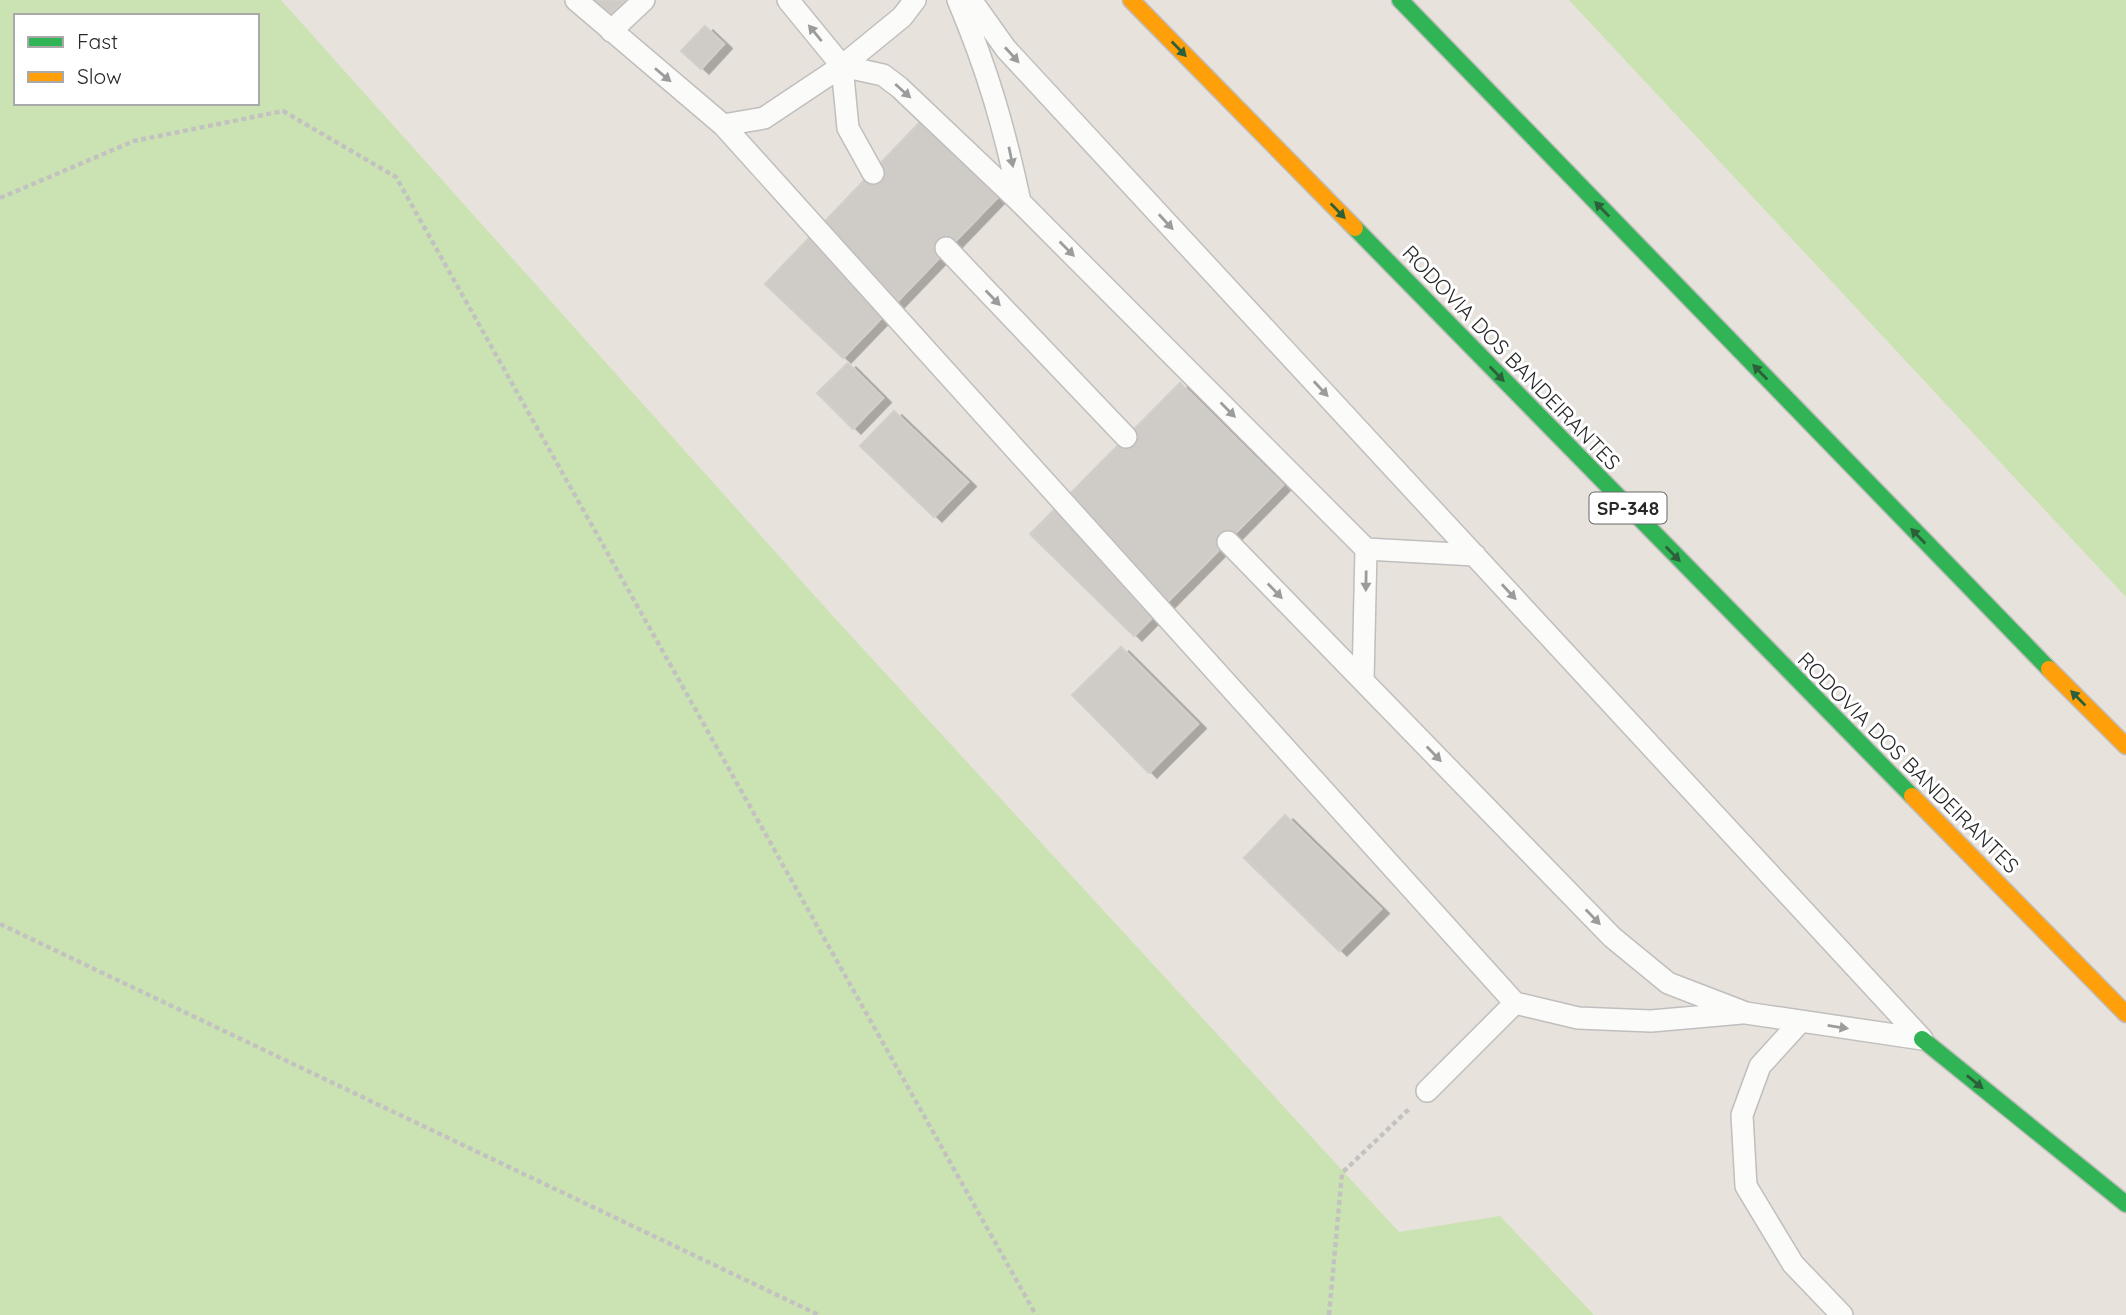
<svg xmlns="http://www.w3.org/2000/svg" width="2126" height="1315" font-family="Quicksand,sans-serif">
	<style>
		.green { fill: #cbe3b3; fill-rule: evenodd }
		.building { fill: #cfccc8; stroke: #d2cec8; stroke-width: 2; filter: url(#shadow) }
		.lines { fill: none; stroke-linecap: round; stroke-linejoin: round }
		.lane-casing { stroke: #c0bebe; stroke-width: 24 }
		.fast-casing { stroke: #bfbdbb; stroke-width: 19 }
		.slow-casing { stroke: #bfbdbb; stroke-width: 19 }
		.path { stroke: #c3c2c1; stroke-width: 4.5; stroke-dasharray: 5 3.5; stroke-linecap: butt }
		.lane { stroke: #fbfbfa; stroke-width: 21 }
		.fast { stroke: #30b455; stroke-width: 16 }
		.slow { stroke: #ff9f0a; stroke-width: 16 }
		.oneway { fill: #9c9c9c }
		.oneway2 { fill: #2b603a }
		.labels { text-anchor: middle; stroke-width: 6; stroke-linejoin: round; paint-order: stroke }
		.shield { fill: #fff; stroke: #686868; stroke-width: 2 }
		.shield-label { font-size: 19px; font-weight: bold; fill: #282828 }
		.street-label { font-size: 21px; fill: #282828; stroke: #fff }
	</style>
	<defs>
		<filter id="shadow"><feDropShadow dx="8" dy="4.5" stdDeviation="0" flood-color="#0004"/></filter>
	</defs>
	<rect width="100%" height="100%" fill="#e7e2dc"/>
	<path class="green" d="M 0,0 L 281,0 L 831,614 L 1399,1232 L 1500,1216 L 1594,1315 L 0,1315 ZM 16,16 L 257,16 L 257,103 L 16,103 Z
		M 1569,0 L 2126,0 L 2126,597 Z"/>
	<path class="building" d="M 583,0 L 625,0 L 603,21 Z
		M 705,26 L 724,44 L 701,69 L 681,51 Z
		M 920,122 L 998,197 L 843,358 L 765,284 Z
		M 848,363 L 883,398 L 853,429 L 817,393 Z
		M 1180,383 L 1283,485 L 1134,636 L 1030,534 Z
		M 894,411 L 968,482 L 934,517 L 860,446 Z
		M 1121,647 L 1198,724 L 1149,773 L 1072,695 Z
		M 1285,815 L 1381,909 L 1339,951 L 1244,858 Z"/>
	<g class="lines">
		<g class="lane-casing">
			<path id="lane" d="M 576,0 L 723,125 L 764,118 L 842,66
				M 788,0 L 842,66 L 883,75 L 899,87 L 1020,202 L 1366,549 L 1363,681
				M 958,0 C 988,71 1004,127 1020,202
				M 971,0 L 1006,49 L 1922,1039
				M 611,31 L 644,0
				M 723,125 L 1515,1003 L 1427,1091
				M 873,173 L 848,128 L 842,66 L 902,17 L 915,0
				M 946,248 L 1126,437
				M 1228,542 L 1612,937 L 1668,983 L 1746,1013 L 1922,1039
				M 1366,549 L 1475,555
				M 1515,1003 L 1578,1018 L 1651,1021 L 1742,1013
				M 1801,1021 L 1760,1066 L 1742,1115 L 1746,1186 L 1793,1264 L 1842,1315"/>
		</g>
		<g class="fast-casing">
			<path id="fast" d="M 1400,0 L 2049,669
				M 1355,228 L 1912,796
				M 1922,1039 L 2126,1204"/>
		</g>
		<g class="slow-casing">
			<path id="slow" d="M 1131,0 L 1355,228
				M 2049,669 L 2126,746
				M 1912,796 L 2126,1014"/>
		</g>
		<path class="path" d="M 0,198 L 134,141 L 283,111 L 396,177 L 1036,1315
			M 0,924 L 819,1315
			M 1329,1315 L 1342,1173 L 1409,1109"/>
		<use href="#lane" class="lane"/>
		<use href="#fast" class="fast"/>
		<use href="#slow" class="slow"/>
	</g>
	<defs><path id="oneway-solid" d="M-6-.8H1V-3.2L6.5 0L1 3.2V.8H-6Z" transform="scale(1.75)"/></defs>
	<g class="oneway">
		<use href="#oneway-solid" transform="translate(815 33) rotate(-129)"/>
		<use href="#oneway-solid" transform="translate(1012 55) rotate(48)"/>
		<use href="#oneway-solid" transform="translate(663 75) rotate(40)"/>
		<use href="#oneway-solid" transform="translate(903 91) rotate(42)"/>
		<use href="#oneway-solid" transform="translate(1011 157) rotate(78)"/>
		<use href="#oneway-solid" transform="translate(1166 222) rotate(47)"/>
		<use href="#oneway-solid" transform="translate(1067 249) rotate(45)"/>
		<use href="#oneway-solid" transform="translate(993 298) rotate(46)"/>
		<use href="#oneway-solid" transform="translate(1321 389) rotate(47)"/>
		<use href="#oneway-solid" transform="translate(1228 410) rotate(45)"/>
		<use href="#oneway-solid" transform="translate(1366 581) rotate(91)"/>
		<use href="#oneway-solid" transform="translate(1275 591) rotate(46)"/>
		<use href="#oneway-solid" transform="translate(1509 592) rotate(47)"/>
		<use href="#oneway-solid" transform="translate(1434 754) rotate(46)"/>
		<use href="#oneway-solid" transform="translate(1593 917) rotate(46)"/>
		<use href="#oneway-solid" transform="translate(1838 1027) rotate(9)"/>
	</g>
	<g class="oneway2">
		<use href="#oneway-solid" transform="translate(1179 49) rotate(46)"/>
		<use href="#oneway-solid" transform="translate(1602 209) rotate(-134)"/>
		<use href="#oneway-solid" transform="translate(1338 211) rotate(46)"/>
		<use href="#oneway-solid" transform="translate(1760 372) rotate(-134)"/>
		<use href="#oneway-solid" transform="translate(1497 374) rotate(46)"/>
		<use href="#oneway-solid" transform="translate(1918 536) rotate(-134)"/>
		<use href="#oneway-solid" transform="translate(1673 554) rotate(46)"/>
		<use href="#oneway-solid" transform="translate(2078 698) rotate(-135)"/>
		<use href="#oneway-solid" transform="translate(1975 1082) rotate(39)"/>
	</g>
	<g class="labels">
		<rect class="shield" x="1589.5" y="492.5" width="77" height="31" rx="5"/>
		<g class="shield-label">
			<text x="1628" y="515">SP-348</text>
		</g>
		<g class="street-label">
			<text transform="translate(1511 358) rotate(46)" y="7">RODOVIA DOS BANDEIRANTES</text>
			<text transform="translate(1908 763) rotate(45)" y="7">RODOVIA DOS BANDEIRANTES</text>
		</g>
	</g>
	<rect x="14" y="14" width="245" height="91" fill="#ffffff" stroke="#a9a9a9" stroke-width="2"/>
	<rect x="28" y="37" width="35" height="10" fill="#30b455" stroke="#a9a9a9" stroke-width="2"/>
	<text x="77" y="49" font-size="21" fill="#282828">Fast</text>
	<rect x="28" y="72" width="35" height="10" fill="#ff9f0a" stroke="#a9a9a9" stroke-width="2"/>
	<text x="77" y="84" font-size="21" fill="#282828">Slow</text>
</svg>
